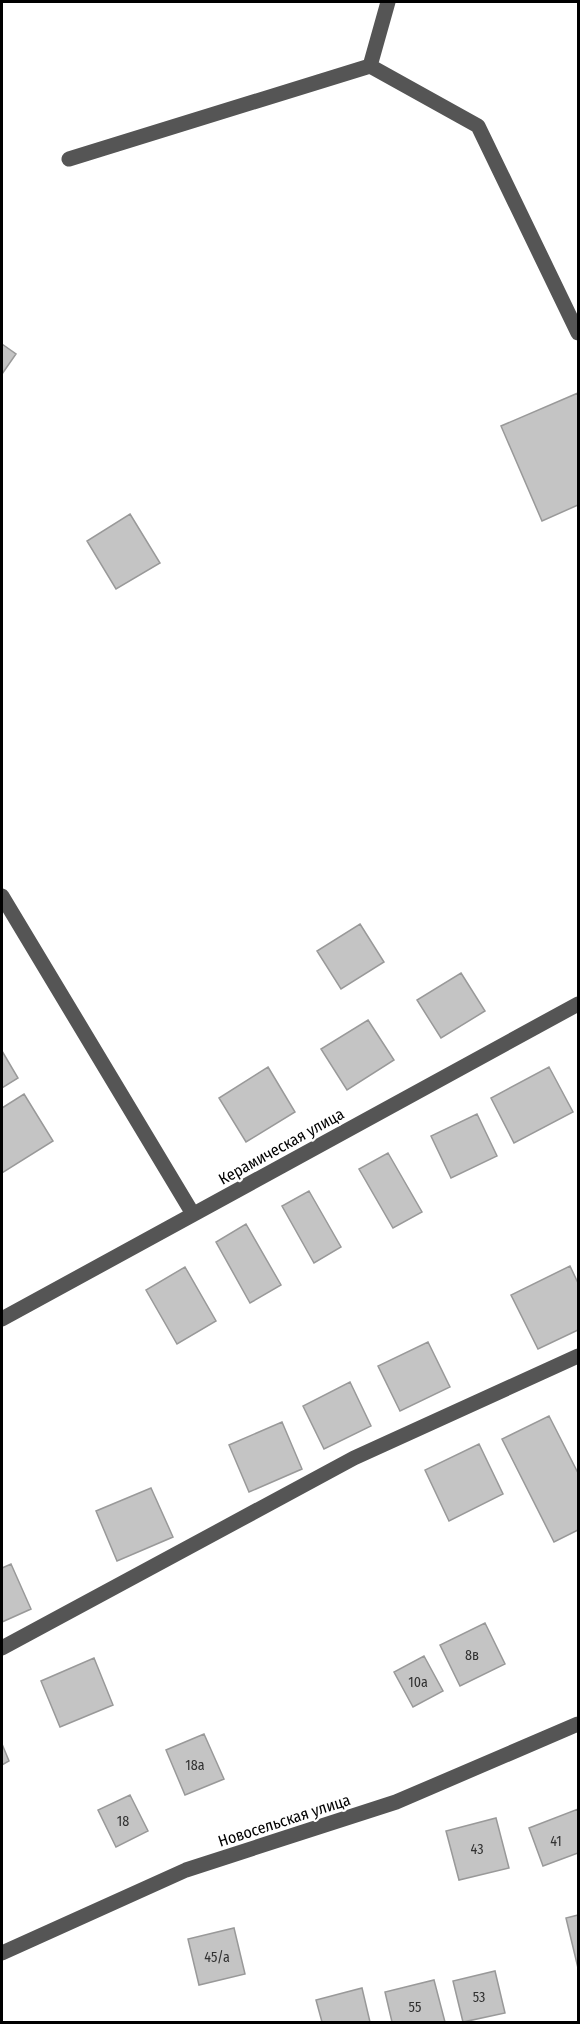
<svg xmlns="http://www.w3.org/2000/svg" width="580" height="2024" font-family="'Fira Sans Condensed',sans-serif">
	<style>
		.building { fill: #c4c4c4; stroke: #999; stroke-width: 1.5 }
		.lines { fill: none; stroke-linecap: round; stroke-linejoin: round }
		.minor { stroke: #555; stroke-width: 15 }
		.labels { text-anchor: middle; stroke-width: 4.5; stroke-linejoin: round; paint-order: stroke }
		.number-label { font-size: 14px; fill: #313131 }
		.street-label { font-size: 16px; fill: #000; stroke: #fff }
	</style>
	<rect width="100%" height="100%" fill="#fff"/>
	<path class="building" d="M 2,344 L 16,354 L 2,374 Z
		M 578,393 L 578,505 L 542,521 L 501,426 Z
		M 130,514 L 160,563 L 116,589 L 87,541 Z
		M 360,924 L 384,962 L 341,989 L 317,951 Z
		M 461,973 L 485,1011 L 441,1038 L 417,1000 Z
		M 368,1020 L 394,1060 L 347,1090 L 321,1049 Z
		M 2,1051 L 18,1078 L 2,1088 Z
		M 268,1067 L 295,1112 L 246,1142 L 219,1098 Z
		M 549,1067 L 573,1112 L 514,1143 L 491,1098 Z
		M 24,1094 L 53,1141 L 2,1173 L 2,1108 Z
		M 477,1114 L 497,1156 L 451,1178 L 431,1136 Z
		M 388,1153 L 422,1212 L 393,1228 L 359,1169 Z
		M 309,1191 L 341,1247 L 314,1263 L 282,1206 Z
		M 246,1224 L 281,1285 L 250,1303 L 216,1242 Z
		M 570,1266 L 578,1283 L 578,1330 L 538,1349 L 511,1295 Z
		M 185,1267 L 216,1321 L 177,1344 L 146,1290 Z
		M 428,1342 L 450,1387 L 400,1411 L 378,1366 Z
		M 350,1382 L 371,1426 L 324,1449 L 303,1406 Z
		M 549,1416 L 578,1473 L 578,1530 L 554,1542 L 502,1439 Z
		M 282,1422 L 302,1469 L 249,1492 L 229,1445 Z
		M 479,1444 L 503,1494 L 449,1521 L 425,1470 Z
		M 151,1488 L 173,1537 L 117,1561 L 96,1511 Z
		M 11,1564 L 31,1609 L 2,1622 L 2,1568 Z
		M 485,1623 L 505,1664 L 460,1686 L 440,1645 Z
		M 424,1656 L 443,1691 L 413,1707 L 394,1672 Z
		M 94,1658 L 113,1705 L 60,1727 L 41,1681 Z
		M 204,1734 L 224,1779 L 185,1795 L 166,1750 Z
		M 2,1744 L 9,1761 L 2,1765 Z
		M 130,1795 L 148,1831 L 116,1847 L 98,1810 Z
		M 578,1809 L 578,1853 L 543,1866 L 529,1828 Z
		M 496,1818 L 509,1868 L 459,1880 L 446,1831 Z
		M 578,1915 L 578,1968 L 566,1918 Z
		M 234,1928 L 245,1974 L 199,1985 L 188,1939 Z
		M 495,1971 L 505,2013 L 463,2022 L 453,1981 Z
		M 434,1980 L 445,2022 L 392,2022 L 385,1992 Z
		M 362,1988 L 370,2022 L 322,2022 L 316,2000 Z"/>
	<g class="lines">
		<path class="minor" d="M 370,66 L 388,2
			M 69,159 L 370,66 L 478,126 L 578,333
			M 2,896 L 193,1214
			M 2,1319 L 578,1004
			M 2,1648 L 354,1458 L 578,1356
			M 2,1953 L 186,1870 L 396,1802 L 578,1724"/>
	</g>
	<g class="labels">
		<g class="number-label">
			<text x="472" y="1660">8в</text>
			<text x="418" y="1687">10а</text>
			<text x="195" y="1770">18а</text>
			<text x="123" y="1826">18</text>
			<text x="556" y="1846">41</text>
			<text x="477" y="1854">43</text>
			<text x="217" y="1962">45/а</text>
			<text x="479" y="2002">53</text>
			<text x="415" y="2012">55</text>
		</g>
		<g class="street-label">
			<text transform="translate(281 1146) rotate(-29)" y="6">Керамическая улица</text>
			<text transform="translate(284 1820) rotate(-18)" y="6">Новосельская улица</text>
		</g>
	</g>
	<rect width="580" height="2024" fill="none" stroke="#000000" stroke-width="6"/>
</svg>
